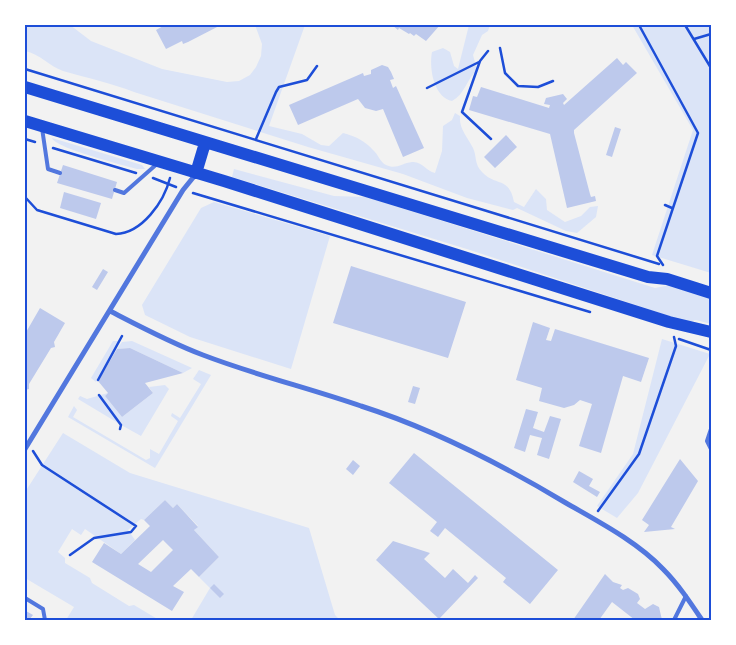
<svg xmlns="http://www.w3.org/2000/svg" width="736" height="645" font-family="Mulish,sans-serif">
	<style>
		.green { fill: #dbe4f7 }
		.building { fill: #bdc9ec; fill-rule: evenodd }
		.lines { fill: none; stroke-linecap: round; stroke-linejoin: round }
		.path { stroke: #1d4ed8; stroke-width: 2.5 }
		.service { stroke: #5277de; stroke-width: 4 }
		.minor { stroke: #5277de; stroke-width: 5 }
		.primary { stroke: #1d4ed8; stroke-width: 12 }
		.neatline { fill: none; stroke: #1d4ed8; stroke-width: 2 }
	</style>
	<rect width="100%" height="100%" fill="#f2f2f2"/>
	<path class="green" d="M 25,25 L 70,25 L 91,41 L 162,69 L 227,82 L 239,81 L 250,75 L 256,67 L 261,56 L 262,44 L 255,25 L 305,25 L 269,126 L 302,134 L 321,145 L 329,146 L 343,133 C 355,136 365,141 373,150 C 378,154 380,162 386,165 C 396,170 402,163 412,162 C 422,161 426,171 435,173 L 442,151 L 443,126 L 452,120 L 455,113 L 460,116 C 459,129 467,136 473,148 C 477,156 474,164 482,172 C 496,187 509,176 514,202 L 524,207 L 536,189 L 546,199 L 547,210 L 565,222 L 581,216 L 590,207 L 598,206 L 596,217 L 577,233 L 566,231 L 517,208 L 513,210 L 467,198 L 403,174 L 308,147 L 134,92 C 111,83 87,78 63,71 C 49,66 40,54 25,51 Z
		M 469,25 L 490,25 L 488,31 L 482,35 L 473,55 L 477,70 C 467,79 464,95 452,101 C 433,97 429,67 432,52 L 443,48 L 450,52 L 454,66 L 458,69 Z
		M 632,25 L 711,25 L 711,273 L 652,255 L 693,130 Z
		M 52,138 L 142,165 L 145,169 L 137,169 C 123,165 55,148 52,138 Z
		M 234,169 L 334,196 L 366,197 L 655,288 L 670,285 L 711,298 L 711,324 L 696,320 L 687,322 L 470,250 L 232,177 Z
		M 214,202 L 330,236 L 291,369 L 190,337 L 145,315 L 142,305 L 201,208 Z
		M 662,339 L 710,354 L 638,493 L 617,518 L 597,506 L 633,454 Z
		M 113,341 L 119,341 L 96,382 L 91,378 Z
		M 132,341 L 192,368 L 183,373 L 130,348 L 117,349 L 122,342 Z
		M 199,370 L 211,375 L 155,468 L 68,417 L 74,406 L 77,410 L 73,417 L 146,460 L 150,458 L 150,449 L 159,454 L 178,421 L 171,416 L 172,413 L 180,418 L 201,384 L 193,379 Z
		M 165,385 L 169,389 L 141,436 L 123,426 L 102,398 L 118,423 L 78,399 L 80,396 L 87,399 L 108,393 L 105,396 L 122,417 L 153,393 L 149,387 Z
		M 63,433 L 130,473 L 309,528 L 335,615 L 340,620 L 191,620 L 210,588 L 199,577 L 219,557 L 194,530 L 198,526 L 177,504 L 173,508 L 165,500 L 144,520 L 141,519 L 128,530 L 135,540 L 121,554 L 85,529 L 81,535 L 72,529 L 58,552 L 65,558 L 65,563 L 90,578 L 92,583 L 129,606 L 134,605 L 159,620 L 66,620 L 74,607 L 25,578 L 25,492 Z"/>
	<path class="building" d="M 165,25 L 221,25 L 188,42 L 183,44 L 182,41 L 166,49 L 156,30 Z
		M 392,25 L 440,25 L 426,41 L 416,34 L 414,36 L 410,33 L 409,34 L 399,28 L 398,30 Z
		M 617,58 L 623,65 L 626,62 L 637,73 L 574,130 L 574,133 L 590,194 L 591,197 L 595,196 L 596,201 L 567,208 L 550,134 L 469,110 L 473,96 L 477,97 L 481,87 L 549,108 L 550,105 L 544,104 L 546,98 L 563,94 L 567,99 L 563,103 L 564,105 Z
		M 382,65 L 388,67 L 391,72 L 394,79 L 390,80 L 393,88 L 396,86 L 424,148 L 403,157 L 383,109 L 376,111 L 365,108 L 358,99 L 298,125 L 289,105 L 363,73 L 364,76 L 371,74 L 371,70 Z
		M 615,127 L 621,129 L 612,157 L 606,155 Z
		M 506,135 L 517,147 L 495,168 L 484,157 Z
		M 63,165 L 117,182 L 112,199 L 57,183 Z
		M 64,192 L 101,203 L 96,219 L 60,208 Z
		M 351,266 L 466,302 L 448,358 L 333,323 Z
		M 103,269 L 108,272 L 97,290 L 92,287 Z
		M 40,308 L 65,323 L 54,342 L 55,347 L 51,348 L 29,384 L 29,389 L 25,390 L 25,334 Z
		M 533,322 L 550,328 L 546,340 L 551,341 L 555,329 L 649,358 L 641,382 L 623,376 L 601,453 L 579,446 L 592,404 L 580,400 L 574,405 L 564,408 L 539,401 L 542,388 L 516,380 Z
		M 130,348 L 183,373 L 145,383 L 153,393 L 122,417 L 105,396 L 108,393 L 98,381 L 117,349 Z
		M 413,386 L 420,388 L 415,404 L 408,402 Z
		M 526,409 L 538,412 L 533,428 L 544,432 L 550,416 L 561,419 L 549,459 L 537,455 L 542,438 L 530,435 L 525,452 L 514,448 Z
		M 414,453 L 558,570 L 530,604 L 503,582 L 506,578 L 445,528 L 438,537 L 430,531 L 437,522 L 389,483 Z
		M 680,459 L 698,481 L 671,527 L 675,529 L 644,532 L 649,525 L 642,520 Z
		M 353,460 L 360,466 L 353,475 L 346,469 Z
		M 579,471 L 593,479 L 589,486 L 600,492 L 597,497 L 573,482 Z
		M 165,500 L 173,508 L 177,504 L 198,527 L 194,530 L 219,557 L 199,577 L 191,569 L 173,586 L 184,592 L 172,611 L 92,562 L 104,543 L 121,554 L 150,526 L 144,520 ZM 163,540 L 173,550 L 151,572 L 138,564 Z
		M 393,541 L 430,553 L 424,559 L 445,578 L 453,569 L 468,583 L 475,575 L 478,578 L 439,619 L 376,560 Z
		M 605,574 L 613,582 L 622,585 L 620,588 L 623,590 L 628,588 L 638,594 L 640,599 L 637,603 L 645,609 L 653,604 L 659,607 L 662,620 L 635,620 L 612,602 L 599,620 L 573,620 Z
		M 214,584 L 224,594 L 220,598 L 210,588 Z
		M 26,611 L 33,615 L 29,620 L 25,620 Z"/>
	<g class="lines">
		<path class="path" d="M 639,25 L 698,133 L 657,256 L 663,265
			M 685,25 L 711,68
			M 694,39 L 711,34
			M 500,48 L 505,73 L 518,86 L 538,87 L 553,81
			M 488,51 L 480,61 L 462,112 L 491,139
			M 25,69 L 659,264
			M 427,88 L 479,62
			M 25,139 L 35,142
			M 256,139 L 276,92 L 279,87 L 307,80 L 317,66
			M 53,148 L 136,173
			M 153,178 L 176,187
			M 193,193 L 590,312
			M 25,197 L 37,210 L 116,234 C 142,233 164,202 170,178
			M 665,205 L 672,208
			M 679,339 L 711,350
			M 98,380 L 122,336
			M 99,395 L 121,425 L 120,429
			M 33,451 L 42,465 L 136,526 L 131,532 L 94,538 L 70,555
			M 598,511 L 639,454 L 676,346 L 674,337"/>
		<path class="service" d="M 42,128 L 48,169 L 60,173
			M 115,190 L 124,193 L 158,163
			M 711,429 L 707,441 L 711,449
			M 25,598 L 43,609 L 45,620
			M 674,620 L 686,596"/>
		<path class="minor" d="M 110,311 C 141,327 171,343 203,355 C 255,375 309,388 361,406 C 433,429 501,464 566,503 C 599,522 636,541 663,569 C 678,584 690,602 702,620
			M 25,449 L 183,190 L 196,174"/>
		<path class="primary" d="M 25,87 L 648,277 L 667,279 L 711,293
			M 25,121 L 224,181 L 669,322 L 711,332
			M 196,173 L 205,143"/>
	</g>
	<rect width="736" height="645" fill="none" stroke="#ffffff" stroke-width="52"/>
	<rect x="26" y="26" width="684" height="593" class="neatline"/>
</svg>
